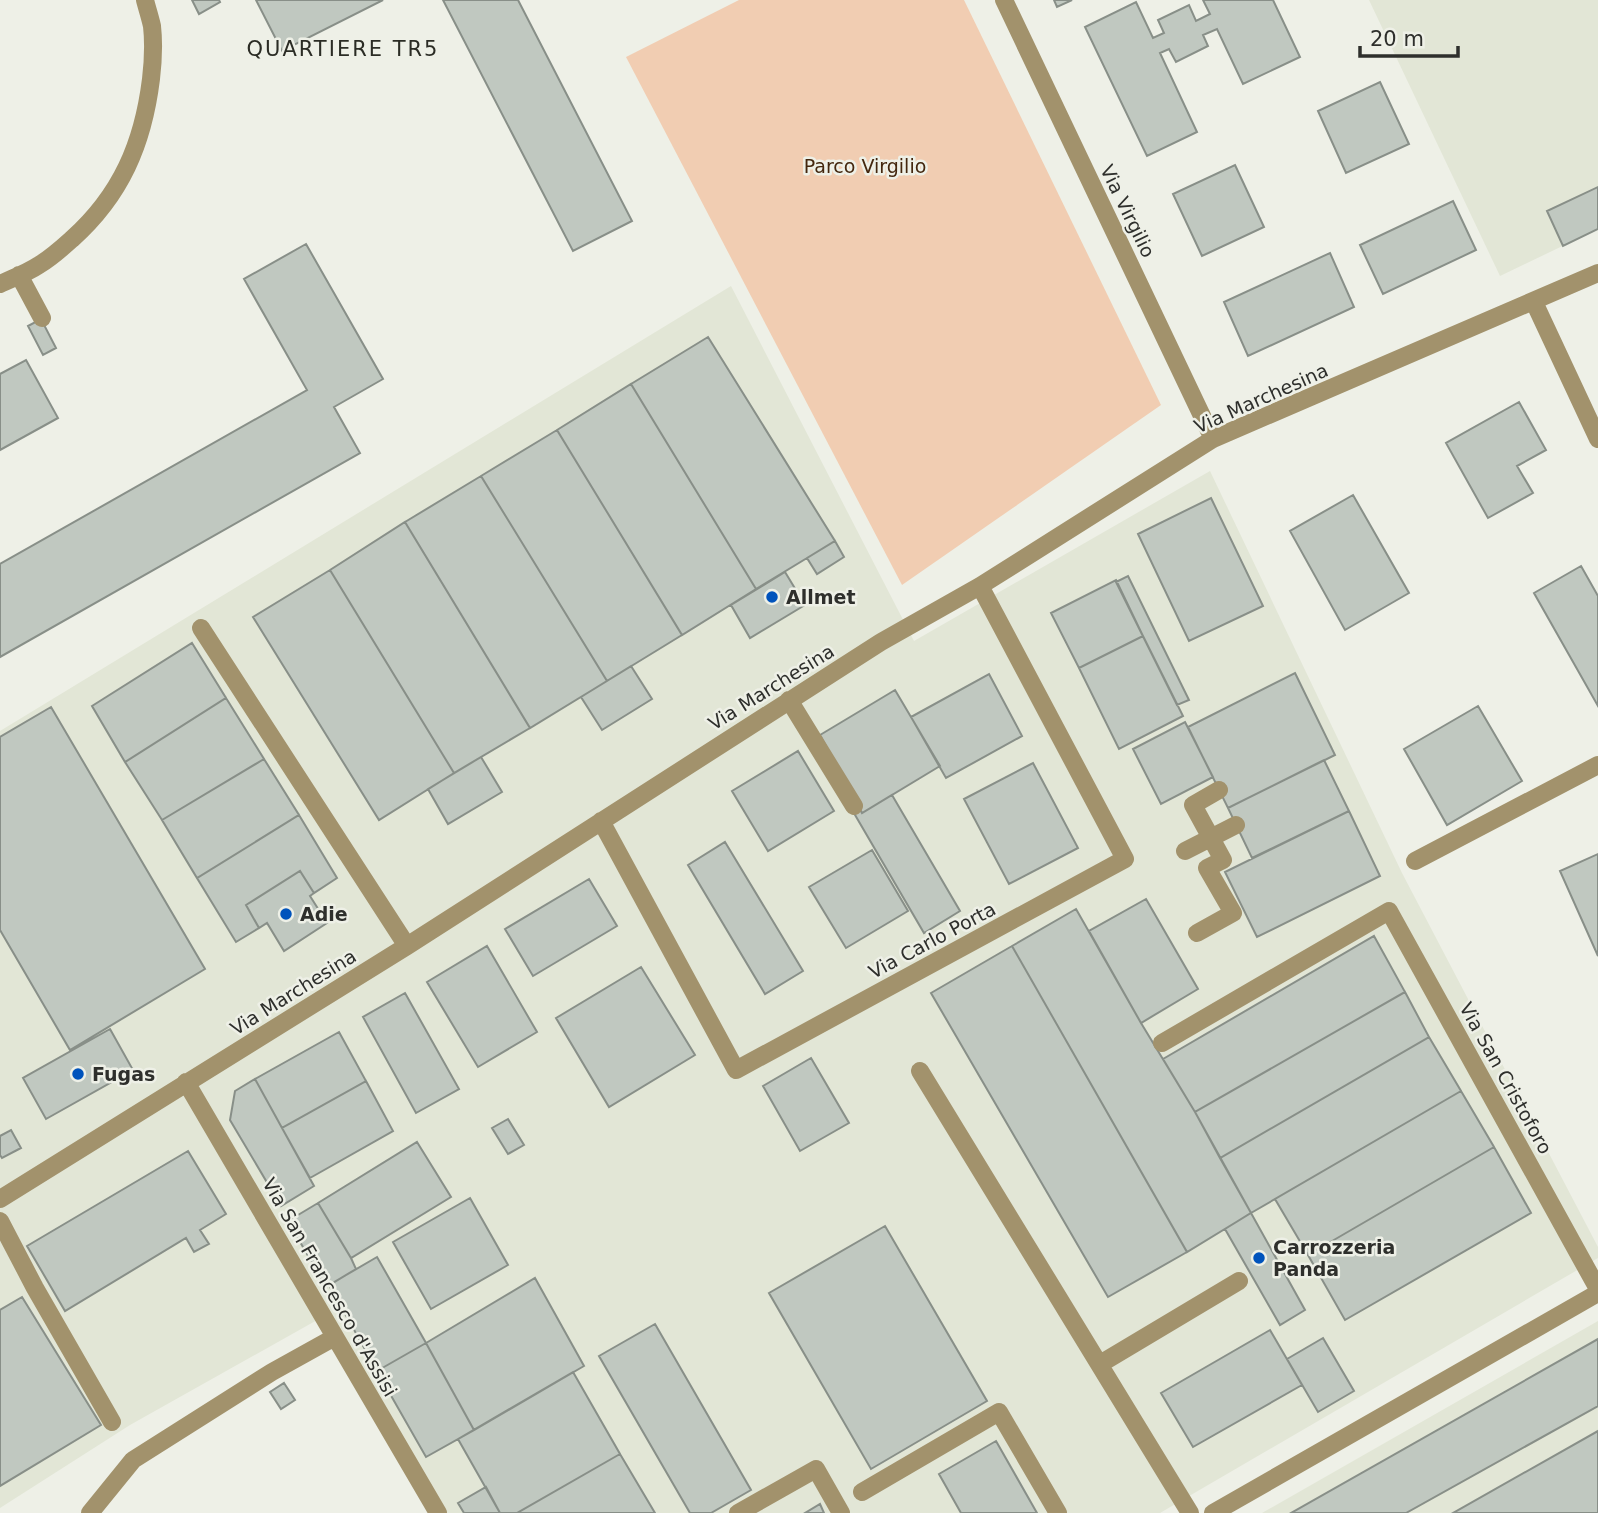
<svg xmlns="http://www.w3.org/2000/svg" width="1598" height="1513" font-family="'DejaVu Sans',sans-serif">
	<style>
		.built { fill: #e2e6d6 }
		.green { fill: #f1cdb2 }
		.building { fill: #c0c8c0; stroke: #888f88; stroke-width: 2 }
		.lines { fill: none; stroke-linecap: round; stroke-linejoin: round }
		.minor { stroke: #a2926c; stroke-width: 18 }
		.poi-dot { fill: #0053bc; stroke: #eef0e7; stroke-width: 2.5 }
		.labels { text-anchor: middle; stroke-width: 5; stroke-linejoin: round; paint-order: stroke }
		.park-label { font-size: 19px; fill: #44270e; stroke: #eef0e7 }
		.street-label { font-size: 19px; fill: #2e2f2c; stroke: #eef0e7 }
		.poi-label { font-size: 19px; font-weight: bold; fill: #2e2f2c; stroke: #eef0e7; text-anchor: start }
		.neighbourhood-label { font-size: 21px; letter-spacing: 2px; fill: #2b2c25; stroke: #eef0e7 }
	</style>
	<rect width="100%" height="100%" fill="#eef0e7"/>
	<path class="built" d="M 1369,0 L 1598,0 L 1598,229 L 1500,276 Z
		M 731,286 L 914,641 L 1210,471 L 1402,873 L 1598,1247 L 1598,1258 L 1160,1513 L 446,1513 L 326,1315 L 130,1425 L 0,1508 L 0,731 Z
		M 1598,1321 L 1598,1513 L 1262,1513 Z"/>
	<path class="green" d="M 739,0 L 964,0 L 1161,405 L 902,585 L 626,57 Z"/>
	<path class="building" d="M 192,0 L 219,0 L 220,2 L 199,14 Z
		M 256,0 L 383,0 L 282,51 Z
		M 443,0 L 518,0 L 632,221 L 573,251 Z
		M 1054,0 L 1072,0 L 1057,7 Z
		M 1203,0 L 1273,0 L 1300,57 L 1243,84 L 1217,29 L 1203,35 L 1208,46 L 1176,62 L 1169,49 L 1160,53 L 1197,132 L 1147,156 L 1085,27 L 1136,2 L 1153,38 L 1164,33 L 1158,20 L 1189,5 L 1196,21 L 1210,14 Z
		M 1380,82 L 1409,144 L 1346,173 L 1318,111 Z
		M 1235,165 L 1264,227 L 1202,256 L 1173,194 Z
		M 1598,187 L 1598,229 L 1563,246 L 1547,211 Z
		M 1453,201 L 1476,250 L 1383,294 L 1360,245 Z
		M 306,244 L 383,379 L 334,407 L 360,453 L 0,657 L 0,564 L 307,390 L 244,279 Z
		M 1330,253 L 1354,307 L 1248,356 L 1224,302 Z
		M 41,319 L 56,348 L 43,355 L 28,326 Z
		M 708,337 L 835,541 L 756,589 L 631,384 Z
		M 26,360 L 58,418 L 0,450 L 0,374 Z
		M 631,384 L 756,589 L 682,635 L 557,430 Z
		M 1519,402 L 1546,450 L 1517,466 L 1533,493 L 1488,518 L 1446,443 Z
		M 557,430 L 682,635 L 607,681 L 481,476 Z
		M 481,476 L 607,681 L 530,728 L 405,522 Z
		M 1353,495 L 1409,593 L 1345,630 L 1290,531 Z
		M 1211,498 L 1263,606 L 1189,641 L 1138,534 Z
		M 405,522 L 530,728 L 454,773 L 330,570 Z
		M 835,541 L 844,557 L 817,574 L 807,558 Z
		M 1581,566 L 1598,596 L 1598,706 L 1534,593 Z
		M 330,570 L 454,773 L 379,820 L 253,617 Z
		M 785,572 L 805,605 L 750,638 L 731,605 Z
		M 1128,576 L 1189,700 L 1177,705 L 1116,582 Z
		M 1116,580 L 1143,636 L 1079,668 L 1051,613 Z
		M 1143,636 L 1183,716 L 1119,749 L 1079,668 Z
		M 192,643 L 226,698 L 125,762 L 92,706 Z
		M 631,666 L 652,699 L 602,730 L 581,697 Z
		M 1295,673 L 1335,755 L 1228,808 L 1188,727 Z
		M 989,674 L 1022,736 L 946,778 L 911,717 Z
		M 895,690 L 940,766 L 862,813 L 820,735 Z
		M 226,698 L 264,759 L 162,820 L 125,762 Z
		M 1478,706 L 1522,781 L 1447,825 L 1404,749 Z
		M 51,707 L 205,969 L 70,1050 L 0,930 L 0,737 Z
		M 1185,722 L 1213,777 L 1161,804 L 1133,749 Z
		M 798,751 L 834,811 L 768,851 L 732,791 Z
		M 481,757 L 502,792 L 448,824 L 428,789 Z
		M 264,759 L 299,815 L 197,878 L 162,820 Z
		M 1324,760 L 1349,811 L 1252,858 L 1228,808 Z
		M 1033,763 L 1078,848 L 1009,884 L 964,799 Z
		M 892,795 L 960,911 L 924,933 L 851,808 L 857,804 L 862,813 Z
		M 1349,811 L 1380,876 L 1257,937 L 1225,872 Z
		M 299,815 L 337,878 L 314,893 L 300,871 L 246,905 L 259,928 L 236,942 L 197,878 Z
		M 725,842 L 803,971 L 765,994 L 688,865 Z
		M 872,850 L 908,911 L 846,948 L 809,887 Z
		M 1598,854 L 1598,956 L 1560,871 Z
		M 300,871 L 314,893 L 310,896 L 327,923 L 284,951 L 267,923 L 259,928 L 246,905 Z
		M 589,879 L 617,926 L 533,976 L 505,929 Z
		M 1146,899 L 1198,989 L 1141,1023 L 1089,931 Z
		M 1076,909 L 1141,1023 L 1195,1112 L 1251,1213 L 1187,1252 L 1012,946 Z
		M 1374,936 L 1405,992 L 1195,1112 L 1163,1059 Z
		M 487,946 L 537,1032 L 478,1067 L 427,982 Z
		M 1012,946 L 1187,1252 L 1108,1297 L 931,993 Z
		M 641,967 L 695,1055 L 609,1107 L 556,1018 Z
		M 1405,992 L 1429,1037 L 1220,1158 L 1195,1112 Z
		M 405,993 L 459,1089 L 416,1113 L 363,1017 Z
		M 110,1029 L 133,1070 L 46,1119 L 23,1078 Z
		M 339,1032 L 366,1081 L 282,1128 L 255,1079 Z
		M 1429,1037 L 1461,1091 L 1251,1213 L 1220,1158 Z
		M 811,1058 L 849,1123 L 800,1151 L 763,1086 Z
		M 255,1079 L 314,1186 L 281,1206 L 230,1120 L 235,1091 Z
		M 366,1081 L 393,1131 L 310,1178 L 282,1128 Z
		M 1461,1091 L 1494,1147 L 1308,1255 L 1275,1199 Z
		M 508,1119 L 524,1145 L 508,1154 L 492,1128 Z
		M 11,1130 L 21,1148 L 2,1158 L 0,1155 L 0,1136 Z
		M 417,1142 L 451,1197 L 351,1258 L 318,1203 Z
		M 1494,1147 L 1531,1213 L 1345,1320 L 1308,1255 Z
		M 188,1151 L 226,1214 L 200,1230 L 209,1244 L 194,1252 L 186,1238 L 65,1311 L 27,1246 Z
		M 470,1198 L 508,1265 L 431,1309 L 393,1242 Z
		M 318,1203 L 351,1258 L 356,1269 L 326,1287 L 288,1221 Z
		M 1251,1213 L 1305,1310 L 1280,1325 L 1225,1229 Z
		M 885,1226 L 987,1401 L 871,1469 L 769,1293 Z
		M 377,1257 L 426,1343 L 377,1371 L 329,1285 Z
		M 535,1278 L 584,1366 L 474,1430 L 426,1343 Z
		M 22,1297 L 101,1425 L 0,1486 L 0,1310 Z
		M 655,1324 L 751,1490 L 711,1513 L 690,1513 L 599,1356 Z
		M 1270,1330 L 1302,1385 L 1193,1447 L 1161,1393 Z
		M 1323,1338 L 1354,1391 L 1318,1412 L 1287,1359 Z
		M 1598,1339 L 1598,1406 L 1406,1513 L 1291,1513 Z
		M 426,1343 L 474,1430 L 426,1457 L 377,1371 Z
		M 573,1372 L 620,1454 L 517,1513 L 500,1513 L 458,1439 Z
		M 284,1383 L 295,1400 L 281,1409 L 270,1392 Z
		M 1598,1431 L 1598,1513 L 1453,1513 Z
		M 996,1441 L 1037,1513 L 961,1513 L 939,1474 Z
		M 620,1454 L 655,1513 L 517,1513 Z
		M 486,1487 L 500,1513 L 464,1513 L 458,1503 Z
		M 820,1504 L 824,1513 L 805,1513 Z"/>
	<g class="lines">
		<path class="minor" d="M 1004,0 L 1213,439
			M 19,275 L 42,318
			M 0,284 C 13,278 27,273 39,265 C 51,258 62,248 72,239 C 121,195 143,144 151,79 C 153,62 154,44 152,26 C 150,17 147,8 145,0
			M 1534,302 L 1598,439
			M 201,628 L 407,946
			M 789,700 L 854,806
			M 601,821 L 736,1070 L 1125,859 L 980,586
			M 1185,851 L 1236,825
			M 1415,861 L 1598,765
			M 1197,933 L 1233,913 L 1207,868 L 1223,860 L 1193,805 L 1219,790
			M 1162,1043 L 1389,911 L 1598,1289
			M 920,1071 L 1190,1513
			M 186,1082 L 438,1513
			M 0,1199 L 407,946 L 881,642 L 980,586 L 1213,439 L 1598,273
			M 0,1221 L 35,1288 L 112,1422
			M 1100,1364 L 1239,1281
			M 862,1492 L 999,1412 L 1058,1513
			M 90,1513 L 133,1460 L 272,1372 L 335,1337
			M 738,1513 L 816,1469 L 841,1513
			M 1213,1513 L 1598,1293"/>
	</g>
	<g class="poi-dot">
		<circle cx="772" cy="597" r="7"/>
		<circle cx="286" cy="914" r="7"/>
		<circle cx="78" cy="1074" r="7"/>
		<circle cx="1259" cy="1258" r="7"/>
	</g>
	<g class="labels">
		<g class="park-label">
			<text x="865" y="173">Parco Virgilio</text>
		</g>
		<g class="street-label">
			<text transform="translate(1128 211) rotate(64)" y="7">Via Virgilio</text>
			<text transform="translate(1261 398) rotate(-24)" y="7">Via Marchesina</text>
			<text transform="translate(771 687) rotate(-32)" y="7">Via Marchesina</text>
			<text transform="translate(932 940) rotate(-28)" y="7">Via Carlo Porta</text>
			<text transform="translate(293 992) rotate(-32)" y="7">Via Marchesina</text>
			<text transform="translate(1506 1078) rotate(61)" y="7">Via San Cristoforo</text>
			<text transform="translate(330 1287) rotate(60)" y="7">Via San Francesco d'Assisi</text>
		</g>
		<g class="poi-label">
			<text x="786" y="604">Allmet</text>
			<text x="300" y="921">Adie</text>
			<text x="92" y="1081">Fugas</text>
			<text x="1273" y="1254">Carrozzeria<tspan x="1273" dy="22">Panda</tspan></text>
		</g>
		<g class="neighbourhood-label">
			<text x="343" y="56">QUARTIERE TR5</text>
		</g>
	</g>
	<path d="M1360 46v10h98v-10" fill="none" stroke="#2e2f2c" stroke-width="3.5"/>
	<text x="1370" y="46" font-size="21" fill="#2e2f2c" stroke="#eef0e7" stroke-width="5" paint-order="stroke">20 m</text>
</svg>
